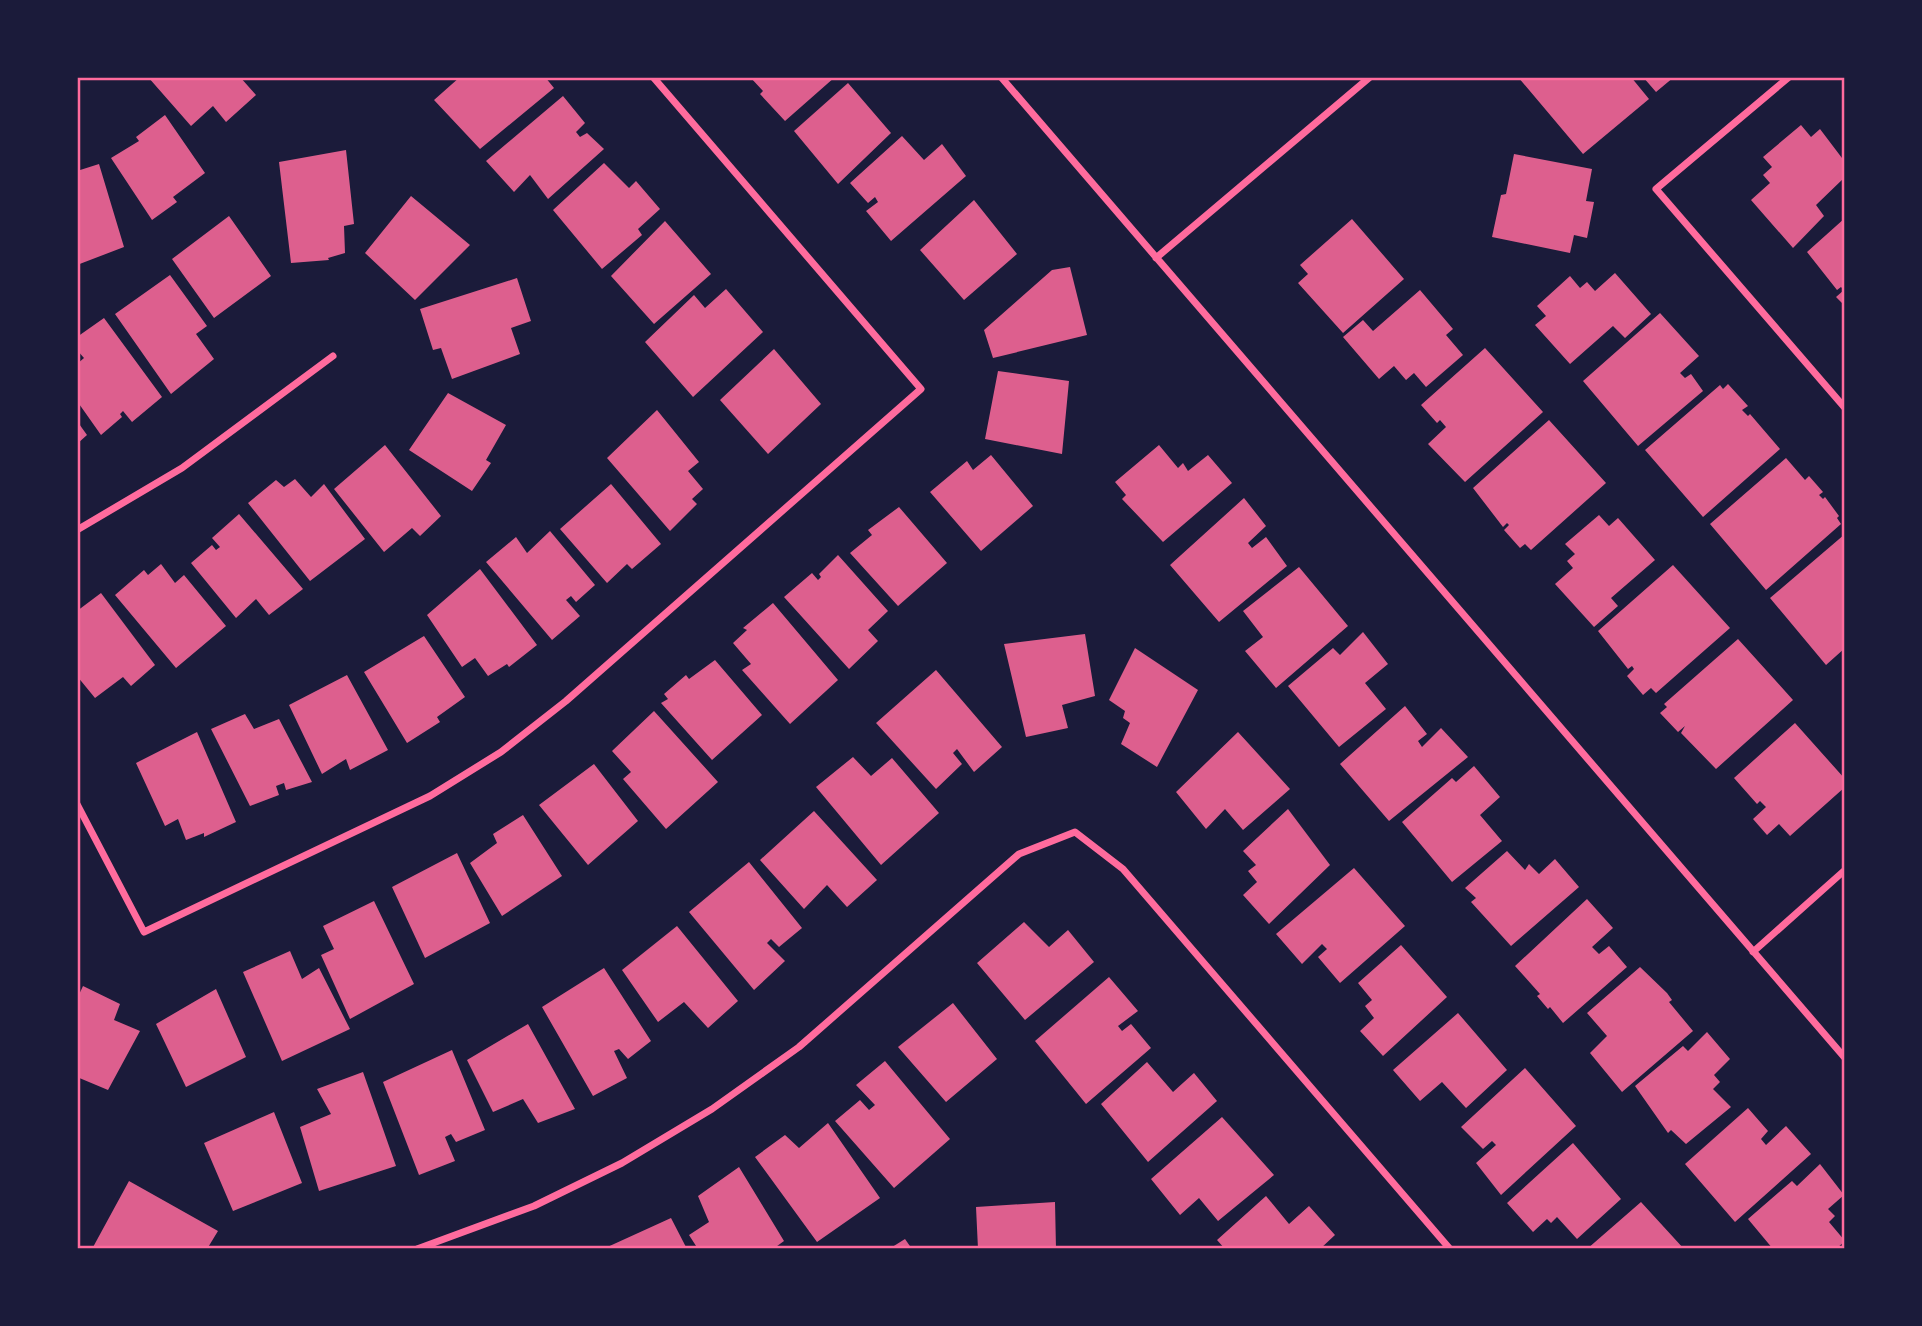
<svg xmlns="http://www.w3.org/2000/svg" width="1922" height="1326" font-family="Lora,serif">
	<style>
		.building { fill: #dd5f8e }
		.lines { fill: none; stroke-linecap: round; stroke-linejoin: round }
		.minor { stroke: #ff6b9d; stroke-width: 7 }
		.neatline { fill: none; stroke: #ff6b9d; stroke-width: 2.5 }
	</style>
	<rect width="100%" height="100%" fill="#1b1b3a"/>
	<path class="building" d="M 148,77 L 240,77 L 256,95 L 226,122 L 213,106 L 191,126 Z
		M 460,77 L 545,77 L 554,88 L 480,149 L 434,100 Z
		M 750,77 L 835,77 L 785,121 L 760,94 L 763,91 Z
		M 1518,77 L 1631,77 L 1649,99 L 1583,154 Z
		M 1643,77 L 1674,77 L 1656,92 Z
		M 848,83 L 891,133 L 838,184 L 794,131 Z
		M 563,96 L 585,123 L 576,132 L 580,137 L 587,133 L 604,149 L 548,199 L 530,175 L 514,192 L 486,161 Z
		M 165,115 L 205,173 L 173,197 L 177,202 L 152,220 L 111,158 L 139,141 L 136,137 Z
		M 1801,125 L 1811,137 L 1820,129 L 1845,162 L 1845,177 L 1816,205 L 1824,216 L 1793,248 L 1751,200 L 1770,183 L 1763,175 L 1772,167 L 1763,157 Z
		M 902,136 L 924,160 L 942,144 L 966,176 L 891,241 L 866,211 L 878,202 L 875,197 L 868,203 L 850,183 Z
		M 346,150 L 354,224 L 344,226 L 345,253 L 328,258 L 329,260 L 291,263 L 279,162 Z
		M 1514,154 L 1592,169 L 1586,201 L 1594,202 L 1587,238 L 1574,235 L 1570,253 L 1492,237 L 1501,195 L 1506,194 Z
		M 604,163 L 629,188 L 636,181 L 660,209 L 638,229 L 642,235 L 602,269 L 553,210 Z
		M 99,164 L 124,247 L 77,265 L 77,171 Z
		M 411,196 L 470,245 L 415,300 L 365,253 Z
		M 974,200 L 1017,254 L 964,300 L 920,250 Z
		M 229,216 L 271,276 L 214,318 L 172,259 Z
		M 1845,218 L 1845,306 L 1836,297 L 1844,290 L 1841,287 L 1837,290 L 1807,252 Z
		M 1352,219 L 1404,279 L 1343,333 L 1298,283 L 1308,274 L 1300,265 Z
		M 665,221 L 711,274 L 654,324 L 611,276 Z
		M 1070,267 L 1087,335 L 993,358 L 984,330 L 1052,270 Z
		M 1615,273 L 1651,314 L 1625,338 L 1613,326 L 1570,364 L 1535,325 L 1546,316 L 1537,306 L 1570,276 L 1580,288 L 1587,282 L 1595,291 Z
		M 170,275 L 207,326 L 196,334 L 214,359 L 171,394 L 115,314 Z
		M 517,278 L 531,321 L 511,328 L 520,354 L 452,379 L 441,348 L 433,350 L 420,309 Z
		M 726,289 L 763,332 L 693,397 L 645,342 L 694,295 L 705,308 Z
		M 1420,290 L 1453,329 L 1446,335 L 1463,355 L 1426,387 L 1414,373 L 1406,380 L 1394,366 L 1379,379 L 1343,337 L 1363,320 L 1373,331 Z
		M 1660,313 L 1699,356 L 1680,373 L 1685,378 L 1691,374 L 1703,391 L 1638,446 L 1583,381 Z
		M 104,318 L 162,397 L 132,422 L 123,411 L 120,414 L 122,417 L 101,435 L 77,401 L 77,364 L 84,358 L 77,350 L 77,337 Z
		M 1485,348 L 1543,412 L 1465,482 L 1428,444 L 1446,427 L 1440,420 L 1437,423 L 1421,405 Z
		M 774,349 L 821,404 L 768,454 L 720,400 Z
		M 998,371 L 1069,381 L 1062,454 L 985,439 Z
		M 1728,384 L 1748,406 L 1742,410 L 1748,416 L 1750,414 L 1780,449 L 1703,517 L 1645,450 L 1720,385 L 1723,389 Z
		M 448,393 L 506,425 L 486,460 L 491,463 L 472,491 L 409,450 Z
		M 657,410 L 699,462 L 688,471 L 703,489 L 692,499 L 697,504 L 670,531 L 607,458 Z
		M 1549,420 L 1606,483 L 1531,550 L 1525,544 L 1520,548 L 1504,530 L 1509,525 L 1507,523 L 1503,527 L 1473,488 Z
		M 77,421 L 87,435 L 77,444 Z
		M 385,445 L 441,516 L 420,536 L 412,528 L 384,552 L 334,489 Z
		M 1159,445 L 1178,468 L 1183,463 L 1188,471 L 1208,455 L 1232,483 L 1163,542 L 1122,499 L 1126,495 L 1115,482 Z
		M 991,455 L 1033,506 L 981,551 L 930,492 L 967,461 L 973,470 Z
		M 1786,458 L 1805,480 L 1809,476 L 1823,492 L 1819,495 L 1823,499 L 1825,497 L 1839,516 L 1837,518 L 1841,524 L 1766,590 L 1710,524 Z
		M 295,479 L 311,497 L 324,484 L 365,539 L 310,581 L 248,503 L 276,480 L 284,487 Z
		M 611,484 L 661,544 L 632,569 L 627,564 L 607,583 L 560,529 Z
		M 1244,498 L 1266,526 L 1248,543 L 1252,548 L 1266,537 L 1287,566 L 1219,622 L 1170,565 Z
		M 899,507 L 947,563 L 898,606 L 850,553 L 872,535 L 868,530 Z
		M 239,514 L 303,589 L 269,615 L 256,599 L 236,618 L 191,563 L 212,545 L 216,550 L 220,547 L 212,538 Z
		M 1599,515 L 1609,526 L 1618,518 L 1655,560 L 1611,598 L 1618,606 L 1594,627 L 1555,584 L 1573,568 L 1567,561 L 1575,554 L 1565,544 Z
		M 550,531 L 595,585 L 576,602 L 571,596 L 566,600 L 580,616 L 552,640 L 486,562 L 516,537 L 527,553 Z
		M 1845,534 L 1845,648 L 1826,665 L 1770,598 Z
		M 838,555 L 888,611 L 868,630 L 878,641 L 849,669 L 784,597 L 812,573 L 818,580 L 821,577 L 819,574 Z
		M 161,564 L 175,583 L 184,575 L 226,626 L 176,668 L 115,595 L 144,570 L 148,575 Z
		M 1673,565 L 1730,628 L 1656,693 L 1651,688 L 1643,695 L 1627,676 L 1634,669 L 1632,666 L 1628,669 L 1598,631 Z
		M 1299,567 L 1348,626 L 1276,688 L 1245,651 L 1263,637 L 1243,611 Z
		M 480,569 L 537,645 L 509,667 L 507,664 L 488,676 L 475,658 L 462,667 L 427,615 Z
		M 101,593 L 155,665 L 131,686 L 123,677 L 95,698 L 77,676 L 77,611 Z
		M 773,603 L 838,680 L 790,724 L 742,670 L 751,664 L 733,643 L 747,630 L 743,628 Z
		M 1363,632 L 1388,664 L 1365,683 L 1386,709 L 1339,747 L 1288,686 L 1333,648 L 1340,655 Z
		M 1085,634 L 1095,696 L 1062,705 L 1068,728 L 1026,737 L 1004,644 Z
		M 424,636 L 465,697 L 437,717 L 440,722 L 407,743 L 364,672 Z
		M 1738,639 L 1793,700 L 1716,769 L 1681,733 L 1685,726 L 1678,732 L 1660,713 L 1667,707 L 1664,704 Z
		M 1135,648 L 1198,690 L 1157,767 L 1121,744 L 1130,723 L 1123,718 L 1125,711 L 1109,700 Z
		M 715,660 L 762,715 L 712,760 L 661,703 L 668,699 L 664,694 L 686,675 L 689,679 Z
		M 936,670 L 1002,747 L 974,772 L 957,749 L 953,753 L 962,764 L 936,789 L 876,723 Z
		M 347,675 L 388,750 L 350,770 L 346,759 L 322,774 L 289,705 Z
		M 1405,706 L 1427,734 L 1418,741 L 1422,747 L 1441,728 L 1468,757 L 1389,821 L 1340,764 Z
		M 654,711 L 718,782 L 666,829 L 623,779 L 631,772 L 612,751 Z
		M 245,714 L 254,729 L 279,719 L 312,782 L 286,790 L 284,783 L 276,786 L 279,795 L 250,806 L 211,729 Z
		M 1795,723 L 1845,779 L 1845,787 L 1790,836 L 1779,824 L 1767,835 L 1753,819 L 1766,807 L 1760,801 L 1757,804 L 1734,778 Z
		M 197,732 L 236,822 L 204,837 L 204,833 L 186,840 L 178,819 L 165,826 L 136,763 Z
		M 1238,732 L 1290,789 L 1243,830 L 1225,809 L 1206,829 L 1176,792 Z
		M 853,757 L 871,776 L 892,758 L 939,813 L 881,865 L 816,787 Z
		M 594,764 L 638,821 L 588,865 L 539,805 Z
		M 1474,766 L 1500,797 L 1480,815 L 1502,841 L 1452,882 L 1402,822 L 1452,778 L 1456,782 Z
		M 1288,809 L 1330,865 L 1269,924 L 1243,895 L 1257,882 L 1248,871 L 1256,865 L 1243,851 Z
		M 814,811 L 877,880 L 847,907 L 827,885 L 804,909 L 760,860 Z
		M 523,815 L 562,876 L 502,916 L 470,863 L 497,843 L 493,834 Z
		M 1507,851 L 1525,870 L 1529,864 L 1539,874 L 1555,859 L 1579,887 L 1511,946 L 1471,902 L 1476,898 L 1465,888 Z
		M 457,853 L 490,923 L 425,958 L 392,887 Z
		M 749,862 L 802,928 L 779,947 L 771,939 L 767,943 L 785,961 L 754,990 L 689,912 Z
		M 1354,868 L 1405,926 L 1340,983 L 1318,957 L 1327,949 L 1322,944 L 1302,964 L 1276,934 Z
		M 1587,899 L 1613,928 L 1592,947 L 1599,954 L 1609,946 L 1627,967 L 1563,1023 L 1550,1007 L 1548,1009 L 1537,996 L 1540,994 L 1515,966 Z
		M 374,901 L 414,984 L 350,1019 L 321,955 L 334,949 L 323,926 Z
		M 1024,922 L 1049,947 L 1068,930 L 1094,962 L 1025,1020 L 977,963 Z
		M 677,926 L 738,1001 L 708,1028 L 684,1002 L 658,1022 L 622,970 Z
		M 1401,945 L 1447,997 L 1383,1056 L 1360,1031 L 1374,1018 L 1365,1006 L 1372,1000 L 1358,983 Z
		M 290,951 L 302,979 L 319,968 L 350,1029 L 282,1061 L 243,972 Z
		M 1640,967 L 1667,993 L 1672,1000 L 1669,1002 L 1693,1031 L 1622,1092 L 1590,1053 L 1607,1036 L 1587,1013 Z
		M 604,968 L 651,1041 L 628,1059 L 619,1049 L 614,1051 L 627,1078 L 593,1096 L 542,1007 Z
		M 1109,977 L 1138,1011 L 1118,1026 L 1122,1031 L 1131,1024 L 1151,1048 L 1086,1104 L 1035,1041 Z
		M 83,986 L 120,1004 L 114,1020 L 140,1031 L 108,1090 L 77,1077 L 77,999 Z
		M 216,989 L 246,1057 L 186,1087 L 156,1024 Z
		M 953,1003 L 997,1059 L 946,1102 L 898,1047 Z
		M 1458,1013 L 1507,1070 L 1466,1108 L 1442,1082 L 1420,1101 L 1393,1070 Z
		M 528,1024 L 575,1109 L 538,1123 L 523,1099 L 493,1112 L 467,1060 Z
		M 1707,1032 L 1730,1059 L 1714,1075 L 1720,1082 L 1713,1089 L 1731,1107 L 1686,1144 L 1671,1130 L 1668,1133 L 1635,1086 L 1683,1046 L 1688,1051 Z
		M 452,1050 L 485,1130 L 456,1142 L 451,1134 L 445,1137 L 455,1161 L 419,1175 L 383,1082 Z
		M 885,1061 L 950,1139 L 894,1188 L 835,1121 L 860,1100 L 869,1110 L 875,1105 L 856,1085 Z
		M 1147,1062 L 1173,1092 L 1194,1073 L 1217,1101 L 1148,1162 L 1101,1104 Z
		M 1525,1068 L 1576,1126 L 1501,1195 L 1476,1163 L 1496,1145 L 1492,1141 L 1483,1149 L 1461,1127 Z
		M 363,1072 L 396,1166 L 319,1191 L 300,1127 L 331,1114 L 317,1089 Z
		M 1748,1108 L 1768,1131 L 1761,1139 L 1766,1145 L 1786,1126 L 1811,1154 L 1735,1222 L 1685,1164 Z
		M 274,1112 L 302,1183 L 233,1211 L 204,1143 Z
		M 1222,1117 L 1274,1175 L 1218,1221 L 1199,1198 L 1180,1215 L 1151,1179 Z
		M 828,1123 L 880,1198 L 817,1242 L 755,1157 L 785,1135 L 799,1148 Z
		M 1573,1143 L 1621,1199 L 1577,1239 L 1557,1217 L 1551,1223 L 1547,1219 L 1533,1232 L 1507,1203 Z
		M 1820,1164 L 1844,1195 L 1828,1209 L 1835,1216 L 1829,1222 L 1845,1241 L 1836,1249 L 1773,1249 L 1748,1219 L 1792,1181 L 1797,1186 Z
		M 739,1167 L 784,1241 L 773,1249 L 698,1249 L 689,1235 L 709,1222 L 698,1196 Z
		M 129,1181 L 218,1231 L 207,1249 L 92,1249 Z
		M 1266,1196 L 1289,1224 L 1309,1206 L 1335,1235 L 1320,1249 L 1225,1249 L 1217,1240 Z
		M 1055,1202 L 1056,1249 L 978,1249 L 976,1207 Z
		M 1641,1202 L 1684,1249 L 1587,1249 Z
		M 671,1218 L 687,1249 L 603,1249 Z
		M 905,1239 L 912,1249 L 889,1249 Z"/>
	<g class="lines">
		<path class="minor" d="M 1001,77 L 1845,1058
			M 1789,77 L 1656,189 L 1845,408
			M 1156,258 L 1370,77
			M 77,530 L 182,468 L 333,356
			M 77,804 L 144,932 L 430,796 L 501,752 L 566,701 L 921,389 L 653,77
			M 1753,952 L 1845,870
			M 417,1249 L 534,1206 L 622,1163 L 712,1109 L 799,1047 L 1019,854 L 1075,832 L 1123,869 L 1450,1249"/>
	</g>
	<rect width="1922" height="1326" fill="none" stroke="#1b1b3a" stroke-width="158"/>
	<rect x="79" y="79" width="1764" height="1168" class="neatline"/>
</svg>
